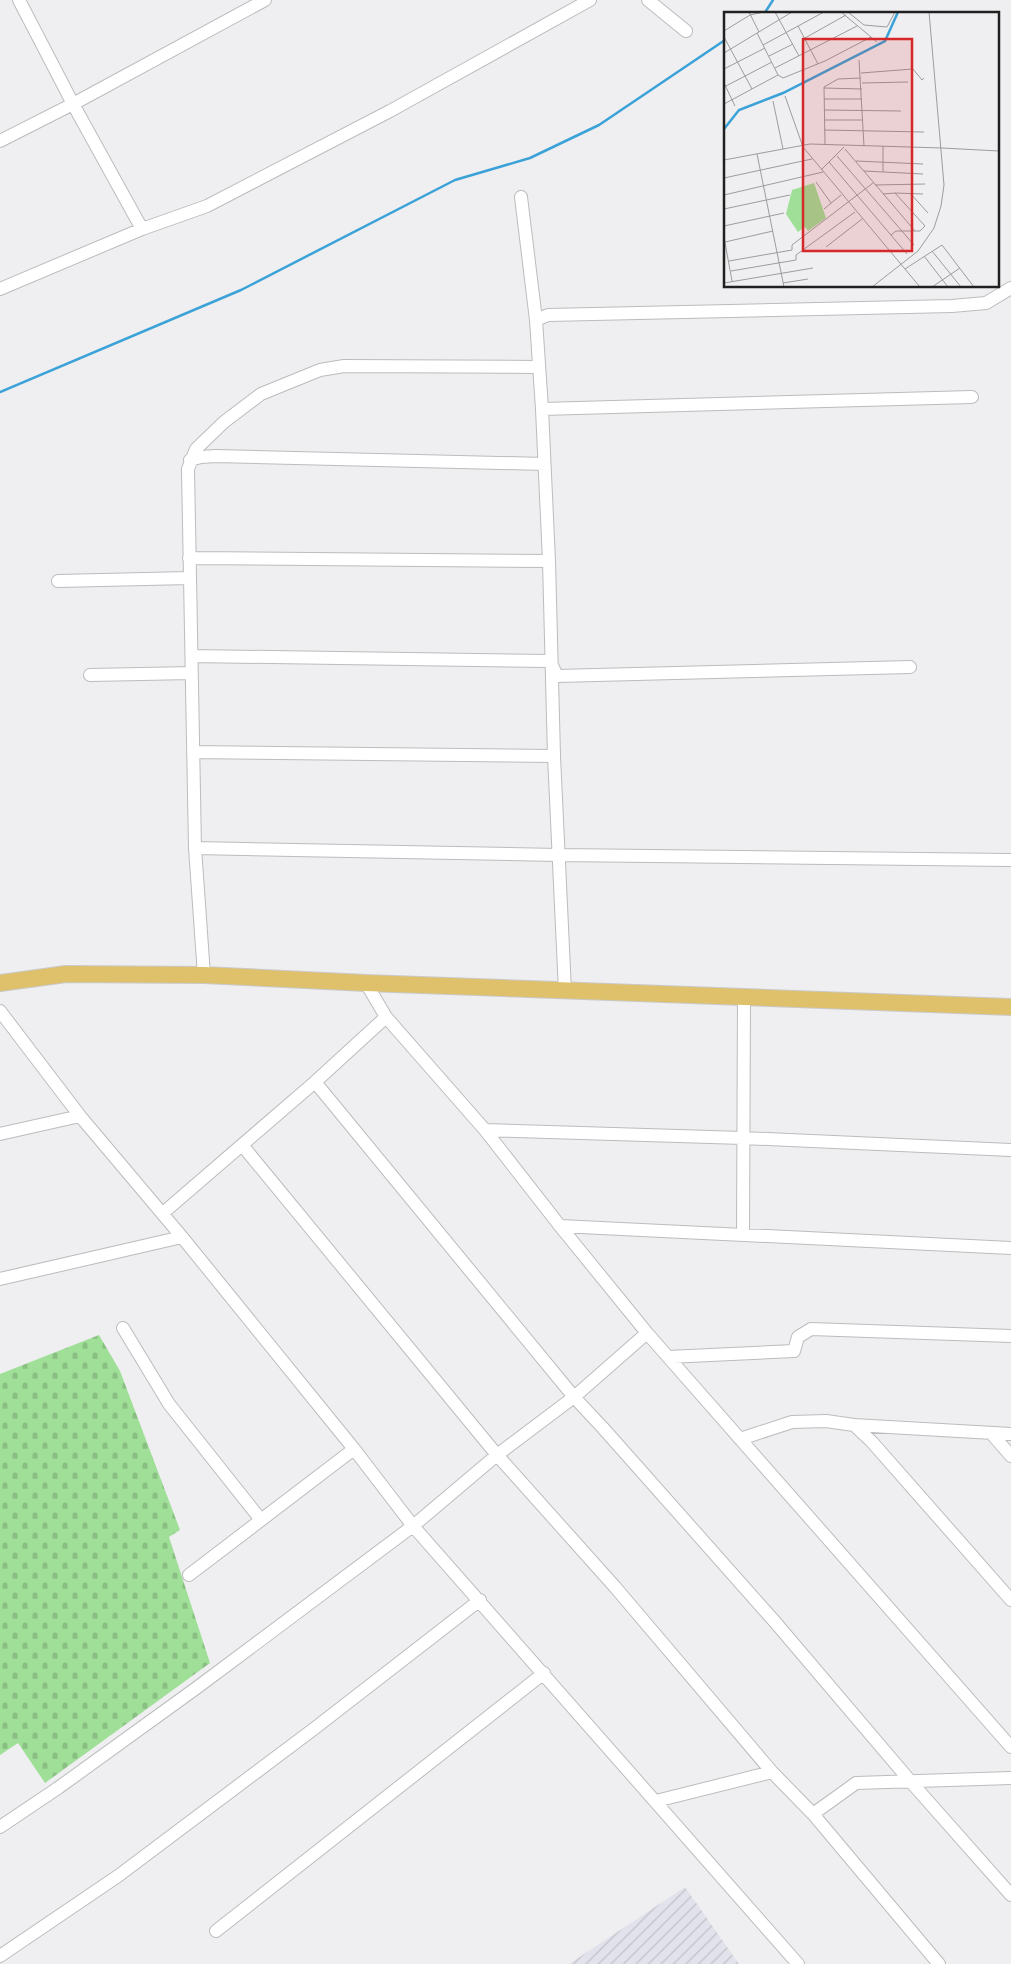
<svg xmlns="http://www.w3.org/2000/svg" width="1011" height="1964" font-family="'Libre Baskerville',serif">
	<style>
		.industrial { fill: url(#industrial-furrows) }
		.cemetery { fill: url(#cemetery-stones) }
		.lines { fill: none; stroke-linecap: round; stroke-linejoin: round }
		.stream { stroke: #3ba2d8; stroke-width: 2.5 }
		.minor-casing { stroke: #bbbcbd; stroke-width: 14 }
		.major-casing { stroke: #c9c9ca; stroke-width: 18 }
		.minor { stroke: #fff; stroke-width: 12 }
		.major { stroke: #dfc16b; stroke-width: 16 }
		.inset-river { fill: none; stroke: #3ba2d8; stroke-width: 2.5 }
		.inset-road { fill: none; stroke: #9c9c9e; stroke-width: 1 }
		.view { fill: #d62828; fill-opacity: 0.15; stroke: #d62828; stroke-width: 2.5 }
		.inset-edge { fill: none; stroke: #202021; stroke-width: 2.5 }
	</style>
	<defs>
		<pattern id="industrial-furrows" width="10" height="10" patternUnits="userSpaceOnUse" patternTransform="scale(1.25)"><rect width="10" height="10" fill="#e1e2eb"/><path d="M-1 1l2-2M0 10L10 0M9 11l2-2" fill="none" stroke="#c1c2c9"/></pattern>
		<pattern id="cemetery-stones" width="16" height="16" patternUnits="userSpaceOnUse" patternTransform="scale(1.25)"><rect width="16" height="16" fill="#9fdf97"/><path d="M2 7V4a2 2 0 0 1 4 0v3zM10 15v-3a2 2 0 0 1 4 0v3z" fill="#89bf82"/></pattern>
	</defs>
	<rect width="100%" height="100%" fill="#efeff1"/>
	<path class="industrial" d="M 685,1887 L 739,1964 L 569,1964 Z"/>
	<path class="cemetery" d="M 99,1335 L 120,1371 L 180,1530 L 169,1537 L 210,1663 L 45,1783 L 18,1743 L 0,1755 L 0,1374 Z"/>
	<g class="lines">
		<path class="stream" d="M 764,14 L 773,0
			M 0,392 L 241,290 L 455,180 L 530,158 L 599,125 L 725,40"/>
		<g class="minor-casing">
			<path id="minor" d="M 19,0 L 73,104 L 142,229
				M 648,0 L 686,31
				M 0,141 L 73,104 L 265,0
				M 521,197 L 536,320 L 542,409 L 549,561 L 554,756 L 565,991
				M 0,289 L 142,229 L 207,206 L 390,111 L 590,0
				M 536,320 L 548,315 L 952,306 L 986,303 L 1011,288
				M 542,409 L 972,397
				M 190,460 L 201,457 L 216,456 L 544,464
				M 189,558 L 549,561
				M 58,581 L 189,578
				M 192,656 L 550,661 L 557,676 L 910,667
				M 90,675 L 192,673
				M 193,752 L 554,756
				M 195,848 L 559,855 L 1011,860
				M 204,975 L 195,848 L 188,469 L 196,449 L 224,422 L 261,394 L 320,370 L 344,366 L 539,367
				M 0,1011 L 80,1116 L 182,1237 L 354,1449 L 413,1526 L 798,1964
				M 386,1017 L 485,1130 L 560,1226 L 647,1333 L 1011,1747
				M 315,1082 L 574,1397 L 603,1428 L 775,1622 L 911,1782 L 1011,1895
				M 485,1130 L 743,1138 L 1011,1150
				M 0,1134 L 80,1116
				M 242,1145 L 497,1455 L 615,1587 L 772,1772 L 813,1814 L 939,1964
				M 163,1213 L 315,1082 L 386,1017 L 366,983
				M 560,1226 L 1011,1248
				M 743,1235 L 744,998
				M 0,1279 L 182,1237
				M 123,1328 L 169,1404 L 261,1520
				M 668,1357 L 794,1351 L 798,1337 L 811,1329 L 1011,1336
				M 854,1425 L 1011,1434
				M 991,1433 L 1011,1456
				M 740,1439 L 792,1422 L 826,1421 L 854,1425 L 872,1442 L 1011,1600
				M 189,1575 L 354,1449
				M 656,1801 L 772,1772
				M 813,1814 L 856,1783 L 1011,1778
				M 0,1827 L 58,1788 L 195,1689 L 413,1526 L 497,1455 L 574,1397 L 647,1333
				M 216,1931 L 544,1673
				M 0,1956 L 118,1876 L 315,1728 L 480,1600"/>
		</g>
		<g class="major-casing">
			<path id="major" d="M 0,983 L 66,974 L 204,975 L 366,983 L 1011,1007"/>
		</g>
		<use href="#minor" class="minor"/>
		<use href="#major" class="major"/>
	</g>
	<g transform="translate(724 12)">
		<rect width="275" height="275" fill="#efeff1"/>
		<path d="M 90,171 L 102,206 L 84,219 L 81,215 L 74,220 L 62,202 L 68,178 Z" fill="#9fdf97"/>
		<path class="inset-river" d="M 0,117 L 15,98 L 59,81 L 161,29 L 174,0"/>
		<path class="inset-road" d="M 25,0 L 35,20M 51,0 L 75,44M 117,0 L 153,30M 124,0 L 140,13 L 163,15 L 171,0M 74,14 L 94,52M 0,19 L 26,3 L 40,0M 0,25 L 28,77M 81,26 L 122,3M 39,33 L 100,0M 0,41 L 68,0M 45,44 L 69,32M 135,48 L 140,134M 51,56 L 133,14M 0,57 L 41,36M 137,61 L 189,57 L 198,68 L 200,66M 54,63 L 59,66 L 101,49 L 147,25M 0,71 L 11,94M 138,71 L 184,70M 0,75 L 48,50M 100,76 L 138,77M 61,84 L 79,135 L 196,275M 100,87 L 138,87M 49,89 L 59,137M 0,92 L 54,63 L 33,21M 100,98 L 177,99M 100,108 L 139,108M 100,118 L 200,120M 101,132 L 100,75 L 114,67 L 137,66M 218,136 L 275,139M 121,137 L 191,219M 33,142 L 60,275M 113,144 L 190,233M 0,148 L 86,132 L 218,136M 132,149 L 199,152M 105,150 L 183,242M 97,158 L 120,135M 140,159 L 199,162M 159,160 L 159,134M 0,166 L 88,147M 92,170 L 107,191M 151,173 L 201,172M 171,181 L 199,182M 186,181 L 204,201M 159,182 L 171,181 L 201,214 L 196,219 L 172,219 L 167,223M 0,183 L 99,160M 0,197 L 66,183M 100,197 L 117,183M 0,214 L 60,201M 0,225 L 8,269M 1,230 L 49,219M 102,235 L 138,207M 208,239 L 237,275M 200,244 L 224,275M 5,249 L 68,238 L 68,233 L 149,171M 181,257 L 218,233 L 250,275M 7,259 L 72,248 L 72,243 L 131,200M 0,271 L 89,256M 59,271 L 84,267M 148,275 L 194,239 L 210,216 L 217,194 L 220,173 L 205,0M 208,275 L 236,256"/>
		<path class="view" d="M 79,27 L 188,27 L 188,239 L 79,239 Z"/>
		<rect width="275" height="275" class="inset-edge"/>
	</g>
</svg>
